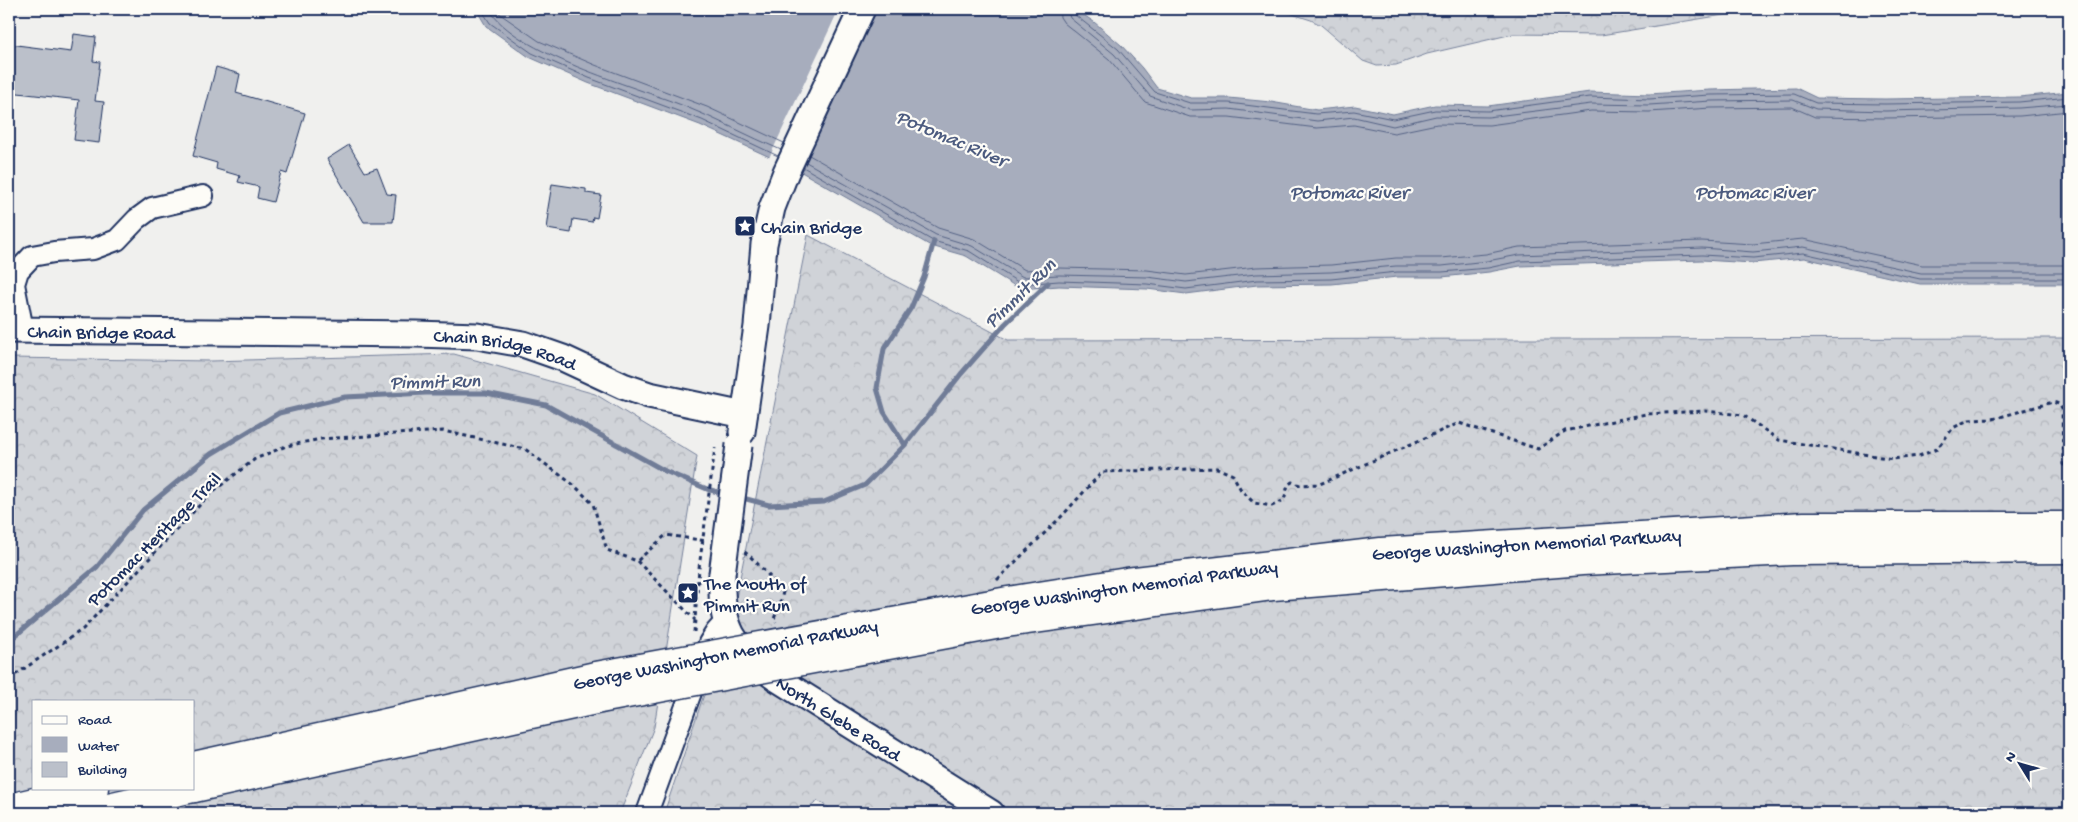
<svg xmlns="http://www.w3.org/2000/svg" width="2078" height="822" font-family="'Gochi Hand',sans-serif">
	<style>
		.forest { fill: url(#forest-crowns); stroke: #76819b; fill-rule: evenodd }
		.water { fill: #a7adbd; stroke: #6f7b97 }
		.pier { fill: #f0f0ee }
		.lines { fill: none; stroke-linecap: round; stroke-linejoin: round }
		.shore { stroke: #536184; stroke-width: 1 }
		.stream { stroke: #6f7b97; stroke-width: 5 }
		.building { fill: #bbc0ca; stroke: #1b2f5e }
		.minor-casing { stroke: #1b2f5e; stroke-width: 24 }
		.major-casing { stroke: #1b2f5e; stroke-width: 29 }
		.highway-casing { stroke: #1b2f5e; stroke-width: 31 }
		.path { stroke: #1b2f5e; stroke-width: 3; stroke-dasharray: 4 4; stroke-linecap: butt }
		.minor { stroke: #fdfcf7; stroke-width: 20 }
		.major { stroke: #fdfcf7; stroke-width: 25 }
		.highway { stroke: #fdfcf7; stroke-width: 28 }
		.major-bridge-casing { stroke: #1b2f5e; stroke-width: 29; stroke-linecap: butt }
		.highway-bridge-casing { stroke: #1b2f5e; stroke-width: 31; stroke-linecap: butt }
		.path-bridge { stroke: #1b2f5e; stroke-width: 3; stroke-dasharray: 4 4; stroke-linecap: butt }
		.major-bridge { stroke: #fdfcf7; stroke-width: 25 }
		.highway-bridge { stroke: #fdfcf7; stroke-width: 28 }
		.labels { text-anchor: middle; stroke-width: 4.5; stroke-linejoin: round; paint-order: stroke }
		.poi-label { font-size: 19px; fill: #1b2f5e; stroke: #fdfcf7; text-anchor: start }
		.street-label { font-size: 19px; fill: #1b2f5e; stroke: #fdfcf7 }
		.water-label { font-size: 20px; font-style: italic; fill: #4c5b7f; stroke: #fdfcf7 }
	</style>
	<defs>
		<pattern id="forest-crowns" width="20" height="18" patternUnits="userSpaceOnUse" patternTransform="scale(1.25)"><rect width="20" height="18" fill="#d0d3d8"/><path d="M2 6a3 3 0 1 1 6 0M12 15a3 3 0 1 1 6 0" fill="none" stroke="#b2b5bc"/></pattern>
	</defs>
	<rect width="100%" height="100%" fill="#f0f0ee"/>
	<filter id="ink" filterUnits="userSpaceOnUse"><feTurbulence type="fractalNoise" baseFrequency=".02" numOctaves="2"/><feDisplacementMap in="SourceGraphic" scale="10" xChannelSelector="R" yChannelSelector="G"/><feConvolveMatrix kernelMatrix="1 2 1 2 8 2 1 2 1" color-interpolation-filters="sRGB"/></filter>
	<g filter="url(#ink)">
		<path class="forest" d="M 1277,9 L 1760,9 L 1601,35 L 1513,34 L 1427,54 L 1396,65 L 1377,66 L 1363,61 L 1321,25 L 1311,20 Z
			M 808,235 L 1008,340 L 2069,338 L 2069,813 L 837,813 L 818,801 L 802,813 L 664,813 L 735,603 Z
			M 454,354 L 595,394 L 697,456 L 654,727 L 620,813 L 9,813 L 9,358 L 211,361 ZM 34,701 L 194,701 L 194,788 L 34,788 Z"/>
		<path class="water" d="M 476,9 L 1075,9 L 1094,22 L 1121,45 L 1142,68 L 1157,88 L 1191,98 L 1229,98 L 1271,102 L 1317,110 L 1355,106 L 1393,114 L 1435,105 L 1488,106 L 1590,92 L 1649,94 L 1710,90 L 1796,88 L 1817,98 L 1885,99 L 2019,97 L 2069,92 L 2069,284 L 1920,284 L 1804,258 L 1753,263 L 1702,260 L 1520,266 L 1489,272 L 1442,277 L 1397,277 L 1332,284 L 1257,285 L 1186,294 L 1147,289 L 1059,286 L 1020,289 L 966,256 L 931,246 L 798,170 L 700,125 L 588,83 L 529,57 L 486,26 Z"/>
		<path class="pier" d="M 839,9 L 877,9 L 800,174 L 768,160 Z"/>
		<g class="lines">
			<path class="shore" d="M 481,9 L 490,23 L 532,53 L 589,78 L 702,120 L 778,156
				M 489,9 C 515,54 634,86 684,106 C 717,119 748,136 781,150
				M 497,9 L 500,14 L 539,41 L 595,65 L 707,107 L 784,143
				M 1059,9 L 1060,17 L 1064,23 L 1109,59 L 1145,102 L 1190,117 L 1229,117 L 1317,128 L 1354,125 L 1394,133 L 1437,124 L 1489,125 L 1591,111 L 1649,112 L 1711,108 L 1792,107 L 1815,117 L 1885,118 L 2020,116 L 2069,111
				M 1067,9 L 1070,18 L 1114,54 L 1150,96 L 1190,110 L 1229,109 L 1317,121 L 1354,117 L 1393,126 L 1436,116 L 1488,117 L 1591,104 L 1649,105 L 1711,101 L 1793,100 L 1816,109 L 1885,111 L 2019,108 L 2069,104
				M 1073,9 L 1075,15 L 1118,49 L 1155,92 L 1190,103 L 1229,103 L 1316,114 L 1354,111 L 1393,119 L 1435,110 L 1488,111 L 1590,97 L 1649,99 L 1710,95 L 1794,94 L 1816,103 L 1885,104 L 2019,102 L 2069,97
				M 809,155 L 938,228 L 974,239 L 1025,270 L 1059,268 L 1147,270 L 1186,275 L 1256,267 L 1331,265 L 1396,258 L 1441,258 L 1486,254 L 1519,247 L 1702,241 L 1753,244 L 1803,239 L 1922,265 L 2069,265
				M 806,162 L 936,235 L 972,246 L 1023,277 L 1059,275 L 1147,277 L 1186,282 L 1256,274 L 1331,272 L 1396,266 L 1442,266 L 1487,261 L 1519,255 L 1702,248 L 1753,252 L 1803,247 L 1921,273 L 2069,273
				M 803,167 L 933,241 L 969,251 L 1021,284 L 1059,281 L 1147,284 L 1186,289 L 1257,280 L 1331,279 L 1397,272 L 1442,272 L 1488,268 L 1520,261 L 1702,255 L 1753,258 L 1803,253 L 1920,279 L 2069,279"/>
			<path class="stream" d="M 905,445 L 884,412 L 877,388 L 884,349 L 911,308 L 924,277 L 934,241
				M 739,497 L 769,505 L 824,502 L 865,485 L 905,445 L 961,374 L 1005,324 L 1048,283
				M 9,641 L 97,567 L 143,510 L 211,454 L 279,413 L 345,397 L 426,393 L 486,393 L 546,405 L 665,471 L 707,489 L 725,494"/>
		</g>
		<path class="building" d="M 74,34 L 96,37 L 93,61 L 100,62 L 95,101 L 104,102 L 99,143 L 74,140 L 79,100 L 9,92 L 9,44 L 71,52 Z
			M 216,67 L 240,74 L 236,93 L 305,113 L 287,174 L 281,172 L 273,202 L 257,198 L 259,187 L 238,182 L 240,176 L 216,169 L 217,163 L 193,156 Z
			M 349,145 L 365,172 L 377,168 L 387,194 L 396,195 L 393,222 L 364,222 L 327,159 Z
			M 552,184 L 586,189 L 586,193 L 601,195 L 597,218 L 593,217 L 592,222 L 573,219 L 571,233 L 547,229 L 549,214 L 547,214 Z"/>
		<g class="lines">
			<g class="minor-casing">
				<path id="minor" d="M 23,330 L 14,284 L 18,271 L 32,256 L 54,252 L 93,249 L 117,240 L 137,219 L 152,208 L 203,196
					M 647,813 L 709,643 L 716,632 L 725,622"/>
			</g>
			<g class="major-casing">
				<g id="major">
					<path id="s1" d="M 9,330 L 417,334 L 477,336 L 523,344 L 563,358 L 623,386 L 649,395 L 744,415"/>
					<path d="M 742,432 L 757,326 L 764,244 L 772,208 L 786,172 L 862,9"/>
					<path id="s2" d="M 722,574 C 720,627 732,647 776,678 L 991,813"/>
				</g>
			</g>
			<g class="highway-casing">
				<g id="highway">
					<path id="s3" d="M 1008,601 L 1127,582 L 1381,552 L 1804,526 L 2069,526"/>
					<path d="M 1006,623 L 1273,586 L 1582,561 L 1792,551 L 2069,549"/>
					<path d="M 194,766 L 596,676"/>
					<path d="M 194,788 L 600,699"/>
					<path d="M 9,808 L 94,788"/>
					<path d="M 82,813 L 193,788"/>
				</g>
			</g>
			<path class="path" d="M 744,552 C 750,554 773,581 781,588 L 783,592 L 781,600 L 774,619 L 776,622
				M 637,561 L 695,620
				M 997,580 L 1061,517 L 1102,472 L 1217,468 L 1233,475 L 1241,490 L 1254,503 L 1272,506 L 1284,500 L 1288,485 L 1292,482 L 1300,485 L 1320,484 L 1459,423 L 1538,449 L 1565,431 L 1646,414 L 1705,411 L 1743,415 L 1779,440 L 1893,459 L 1919,456 L 1937,449 L 1953,428 L 1968,420 L 1993,419 L 2053,402 L 2059,404 L 2062,409 L 2063,464 L 2069,472
				M 694,632 L 699,568
				M 9,679 L 83,629 L 211,493 L 255,459 L 286,446 L 321,439 L 443,431 L 525,449 L 575,486 L 593,504 L 607,550 L 637,561 L 666,535 L 707,541"/>
			<use href="#minor" class="minor"/>
			<use href="#major" class="major"/>
			<use href="#highway" class="highway"/>
			<g class="major-bridge-casing">
				<path id="major-bridge" d="M 722,574 L 739,445"/>
			</g>
			<g class="highway-bridge-casing">
				<path id="highway-bridge" d="M 596,676 L 1008,601
					M 600,699 L 1006,623"/>
			</g>
			<path class="path-bridge" d="M 699,568 L 715,448"/>
			<use href="#major-bridge" class="major-bridge"/>
			<use href="#highway-bridge" class="highway-bridge"/>
		</g>
	</g>
	<defs>
		<g id="sight-square" transform="scale(1.125)"><rect x="-9" y="-9" width="18" height="18" rx="4" fill="#1b2f5e" stroke="#fdfcf7"/><path d="M0-6L1.8-2.2L6-1.7L2.9 1.2L3.7 5.4L0 3.3L-3.7 5.4L-2.9 1.2L-6-1.7L-1.8-2.2Z" fill="#fff"/></g>
	</defs>
	<g fill-rule="evenodd">
		<use href="#sight-square" x="745" y="226"/>
		<use href="#sight-square" x="688" y="593"/>
	</g>
	<g class="labels">
		<g class="poi-label">
			<text x="761" y="233">Chain Bridge</text>
			<text x="704" y="589">The Mouth of<tspan x="704" dy="22">Pimmit Run</tspan></text>
		</g>
		<g class="street-label">
			<text dy="7" stroke="none"><textPath href="#s1" startOffset="92">Chain Bridge Road</textPath></text>
			<text dy="7" stroke="none"><textPath href="#s1" startOffset="498">Chain Bridge Road</textPath></text>
			<text transform="translate(153 538) rotate(-45)" y="7">Potomac Heritage Trail</text>
			<text dy="7" stroke="none"><textPath href="#s3" startOffset="522">George Washington Memorial Parkway</textPath></text>
			<text transform="translate(1124 586) rotate(-8)" y="7">George Washington Memorial Parkway</text>
			<text transform="translate(725 653) rotate(-11)" y="7">George Washington Memorial Parkway</text>
			<text dy="7" stroke="none"><textPath href="#s2" startOffset="199">North Glebe Road</textPath></text>
		</g>
		<g class="water-label">
			<text transform="translate(952 137) rotate(23)" y="7">Potomac River</text>
			<text x="1349" y="198">Potomac River</text>
			<text x="1754" y="198">Potomac River</text>
			<text transform="translate(1019 292) rotate(-44)" y="7">Pimmit Run</text>
			<text transform="translate(435 380) rotate(-1)" y="7">Pimmit Run</text>
		</g>
	</g>
	<rect width="2078" height="822" fill="none" stroke="#fdfcf7" stroke-width="30"/>
	<rect x="15" y="15" width="2048" height="792" fill="none" stroke="#1b2f5e" stroke-width="2" filter="url(#ink)"/>
	<rect x="32" y="700" width="162" height="90" fill="#fdfcf7" stroke="#a3aaba"/>
	<rect x="42" y="716" width="25" height="8" fill="#fdfcf7" stroke="#a3aaba"/>
	<text x="78" y="724" font-size="15" fill="#1b2f5e">Road</text>
	<rect x="42" y="737" width="25" height="15" fill="#a7adbd" stroke="#a3aaba"/>
	<text x="78" y="750" font-size="15" fill="#1b2f5e">Water</text>
	<rect x="42" y="762" width="25" height="15" fill="#bbc0ca" stroke="#a3aaba"/>
	<text x="78" y="774" font-size="15" fill="#1b2f5e">Building</text>
	<g transform="translate(2020 764) rotate(307)" stroke="#fdfcf7" stroke-width="4" paint-order="stroke">
	<path d="M0-4L9 19L0 12L-9 19Z" fill="#1b2f5e"/>
	<text y="-8" font-size="14" font-weight="bold" text-anchor="middle" fill="#1b2f5e">N</text>
	</g>
</svg>
